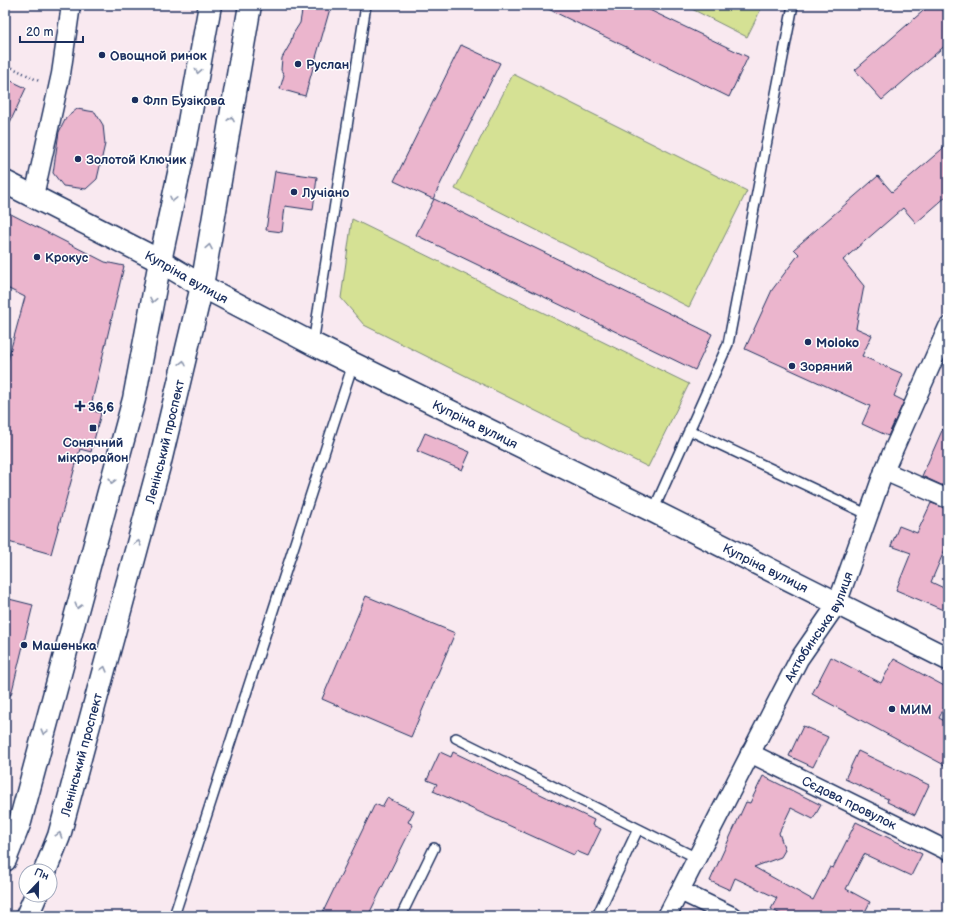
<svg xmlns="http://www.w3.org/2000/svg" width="953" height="921" font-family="'Balsamiq Sans',sans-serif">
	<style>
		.green { fill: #d5e194; stroke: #788879 }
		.building { fill: #ebb5cd; stroke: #1b2f5e }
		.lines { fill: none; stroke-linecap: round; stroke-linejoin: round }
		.lane-casing { stroke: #1b2f5e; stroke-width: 12 }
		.street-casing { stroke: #1b2f5e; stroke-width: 21 }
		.secondary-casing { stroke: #1b2f5e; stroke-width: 25 }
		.primary-casing { stroke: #1b2f5e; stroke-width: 25 }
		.path { stroke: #1b2f5e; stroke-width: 2.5; stroke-dasharray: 1 3; stroke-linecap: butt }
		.lane { stroke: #fff; stroke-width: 9 }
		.street { stroke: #fff; stroke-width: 18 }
		.secondary { stroke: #fff; stroke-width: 22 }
		.primary { stroke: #fff; stroke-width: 22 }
		.oneway { stroke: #8d97ae }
		.poi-dot { fill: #1b2f5e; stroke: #fff; stroke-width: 1.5 }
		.labels { text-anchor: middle; stroke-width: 3; stroke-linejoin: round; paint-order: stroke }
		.poi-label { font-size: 13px; font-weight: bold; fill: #1b2f5e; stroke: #fff; text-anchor: start }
		.street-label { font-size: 13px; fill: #1b2f5e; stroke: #fff }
	</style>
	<rect width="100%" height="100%" fill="#f9e9f0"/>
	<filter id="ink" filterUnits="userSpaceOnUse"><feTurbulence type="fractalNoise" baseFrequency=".025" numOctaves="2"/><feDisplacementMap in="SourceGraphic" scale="8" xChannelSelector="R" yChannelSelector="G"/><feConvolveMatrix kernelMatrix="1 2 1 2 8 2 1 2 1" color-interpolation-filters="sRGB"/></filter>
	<g filter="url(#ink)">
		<path class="green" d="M 684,5 L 763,5 L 747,37 Z
			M 513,74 L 747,191 L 689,307 L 455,189 Z
			M 352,219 L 689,384 L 648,467 L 364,325 L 341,298 Z"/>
		<path class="building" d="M 303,5 L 331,5 L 305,96 L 280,89 L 284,75 L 281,70 L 282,58 L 290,44 L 293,34 L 300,23 Z
			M 540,5 L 639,5 L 748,57 L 729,97 Z
			M 930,5 L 948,5 L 948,43 L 882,100 L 855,70 Z
			M 461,45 L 500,63 L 433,199 L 394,181 Z
			M 5,78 L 26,88 L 5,133 Z
			M 77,109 L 95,112 L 103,125 L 105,144 L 97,179 L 86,189 L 63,186 L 53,173 L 59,132 L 66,118 Z
			M 948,144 L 948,195 L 916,223 L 903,208 L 843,260 L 864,286 L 856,328 L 872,335 L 862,356 L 903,374 L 894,396 L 904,401 L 888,436 L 862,424 L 870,406 L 745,349 L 772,290 L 799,254 L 794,249 L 878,176 L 892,192 Z
			M 275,171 L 317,177 L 313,210 L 285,206 L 282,232 L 266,230 Z
			M 434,199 L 712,334 L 695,370 L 416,235 Z
			M 5,211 L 105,262 L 124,266 L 90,410 L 101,413 L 91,452 L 80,449 L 51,554 L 5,541 L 5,370 L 25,297 L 5,287 Z
			M 948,417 L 948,488 L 922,476 Z
			M 425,433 L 470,452 L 462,470 L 417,451 Z
			M 931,503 L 948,509 L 948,542 L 931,582 L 948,590 L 948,612 L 896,590 L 911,553 L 891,546 L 899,526 L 917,533 Z
			M 366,596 L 455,633 L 411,737 L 322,699 Z
			M 5,598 L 33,605 L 11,695 L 5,694 Z
			M 831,657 L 881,683 L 894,659 L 948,688 L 948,700 L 939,718 L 948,723 L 948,767 L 812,694 Z
			M 803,726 L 828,737 L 813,767 L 789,756 Z
			M 858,751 L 929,785 L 915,815 L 887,802 L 888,799 L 845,779 Z
			M 440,752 L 451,757 L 453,752 L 594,820 L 592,825 L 601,829 L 588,856 L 576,851 L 574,855 L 433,791 L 437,784 L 427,780 Z
			M 763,776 L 821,805 L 813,819 L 791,808 L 779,833 L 785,850 L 781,857 L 754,867 L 813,900 L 830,867 L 833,868 L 856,822 L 922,854 L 911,876 L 864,854 L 846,889 L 870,902 L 863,916 L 784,916 L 771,909 L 777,898 L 735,878 L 730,890 L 710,881 L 746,802 L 750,803 Z
			M 387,798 L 414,811 L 408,822 L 413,825 L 368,916 L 321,916 L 375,804 L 382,807 Z"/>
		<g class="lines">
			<g class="lane-casing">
				<path id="lane" d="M 313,344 L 366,5
					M 689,430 L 869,515
					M 653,511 L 728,344 L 793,5
					M 456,738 L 697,858
					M 174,916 L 353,364
					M 401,916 L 434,848
					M 597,916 L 638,829"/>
			</g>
			<g class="street-casing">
				<g id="street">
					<path d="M 34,196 L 61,74 L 71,5"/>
					<path d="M 884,471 L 948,499"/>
					<path id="s1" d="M 750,753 L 948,851"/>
					<path d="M 680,891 L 732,916"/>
					<path id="s2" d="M 667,916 L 799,659 L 837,604 L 884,471 L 948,327"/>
				</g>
			</g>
			<g class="secondary-casing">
				<g id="secondary">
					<path id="s3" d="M 5,182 L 160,261 L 202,286 L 313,344 L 653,511 L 948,659"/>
				</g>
			</g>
			<g class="primary-casing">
				<g id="primary">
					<path d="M 5,860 L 20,822 L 134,399 L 160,261 L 184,150 L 210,5"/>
					<path id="s4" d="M 45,871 L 59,836 L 159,466 L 202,286 L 250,5"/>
					<path d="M 27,916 L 36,895"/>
				</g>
			</g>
			<path class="path" d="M 5,64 L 39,81"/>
			<use href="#lane" class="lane"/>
			<use href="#street" class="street"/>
			<use href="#secondary" class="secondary"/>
			<use href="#primary" class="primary"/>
		</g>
		<defs><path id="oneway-chevron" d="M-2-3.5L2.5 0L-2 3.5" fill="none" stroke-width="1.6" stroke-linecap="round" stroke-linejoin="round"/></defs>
		<g class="oneway">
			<use href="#oneway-chevron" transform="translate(198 71) rotate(100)"/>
			<use href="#oneway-chevron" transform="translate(231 119) rotate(-80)"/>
			<use href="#oneway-chevron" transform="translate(173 199) rotate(102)"/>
			<use href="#oneway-chevron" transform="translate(209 247) rotate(-80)"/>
			<use href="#oneway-chevron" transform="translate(153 300) rotate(101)"/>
			<use href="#oneway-chevron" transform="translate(183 363) rotate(-77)"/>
			<use href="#oneway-chevron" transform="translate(112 481) rotate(105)"/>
			<use href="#oneway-chevron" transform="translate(138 543) rotate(-75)"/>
			<use href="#oneway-chevron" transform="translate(78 606) rotate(105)"/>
			<use href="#oneway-chevron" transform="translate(104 669) rotate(-75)"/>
			<use href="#oneway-chevron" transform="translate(44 732) rotate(105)"/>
			<use href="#oneway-chevron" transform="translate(59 835) rotate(-72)"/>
		</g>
	</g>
	<g class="poi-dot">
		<circle cx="102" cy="55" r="4"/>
		<circle cx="298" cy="64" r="4"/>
		<circle cx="135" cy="100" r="4"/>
		<circle cx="78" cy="159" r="4"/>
		<circle cx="294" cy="192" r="4"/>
		<circle cx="37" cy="257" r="4"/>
		<circle cx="808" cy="342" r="4"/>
		<circle cx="792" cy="366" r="4"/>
		<path d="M78 400h4v4h4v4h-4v4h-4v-4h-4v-4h4z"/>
		<rect x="89" y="424" width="8" height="8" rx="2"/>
		<circle cx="24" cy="645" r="4"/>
		<circle cx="892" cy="709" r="4"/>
	</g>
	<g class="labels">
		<g class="poi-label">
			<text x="110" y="60">Овощной ринок</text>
			<text x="306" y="69">Руслан</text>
			<text x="143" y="105">Флп Бузікова</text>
			<text x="86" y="164">Золотой Ключик</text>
			<text x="302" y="197">Лучіано</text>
			<text x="45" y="262">Крокус</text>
			<text x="816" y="347">Moloko</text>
			<text x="800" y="371">Зоряний</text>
			<text x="88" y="411">36,6</text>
			<text x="93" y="447" text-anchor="middle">Сонячний<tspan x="93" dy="15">мікрорайон</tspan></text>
			<text x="32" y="650">Машенька</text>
			<text x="900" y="714">МИМ</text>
		</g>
		<g class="street-label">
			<text dy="5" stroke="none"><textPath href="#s3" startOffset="205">Купріна вулиця</textPath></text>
			<text dy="5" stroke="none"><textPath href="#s3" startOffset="529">Купріна вулиця</textPath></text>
			<text dy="5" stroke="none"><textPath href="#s4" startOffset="446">Ленінський проспект</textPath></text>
			<text dy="5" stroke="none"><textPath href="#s3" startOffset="853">Купріна вулиця</textPath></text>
			<text dy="5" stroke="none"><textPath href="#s2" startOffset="327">Актюбинська вулиця</textPath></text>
			<text dy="5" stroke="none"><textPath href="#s4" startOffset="122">Ленінський проспект</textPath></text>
			<text dy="5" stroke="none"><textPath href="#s1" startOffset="111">Сєдова провулок</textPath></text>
		</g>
	</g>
	<rect width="953" height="921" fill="none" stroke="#fff" stroke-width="20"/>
	<rect x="10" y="10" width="933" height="901" fill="none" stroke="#1b2f5e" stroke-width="1.5" filter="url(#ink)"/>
	<g transform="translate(38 883) rotate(22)"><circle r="19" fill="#ffffff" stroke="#a4acbf"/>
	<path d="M0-3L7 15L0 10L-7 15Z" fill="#1b2f5e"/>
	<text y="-6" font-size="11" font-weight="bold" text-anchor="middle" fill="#1b2f5e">Пн</text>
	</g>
	<path d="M20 36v6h63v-6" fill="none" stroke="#1b2f5e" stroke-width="2"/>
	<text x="26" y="36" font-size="12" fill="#1b2f5e" stroke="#ffffff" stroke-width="3" paint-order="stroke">20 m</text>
</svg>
